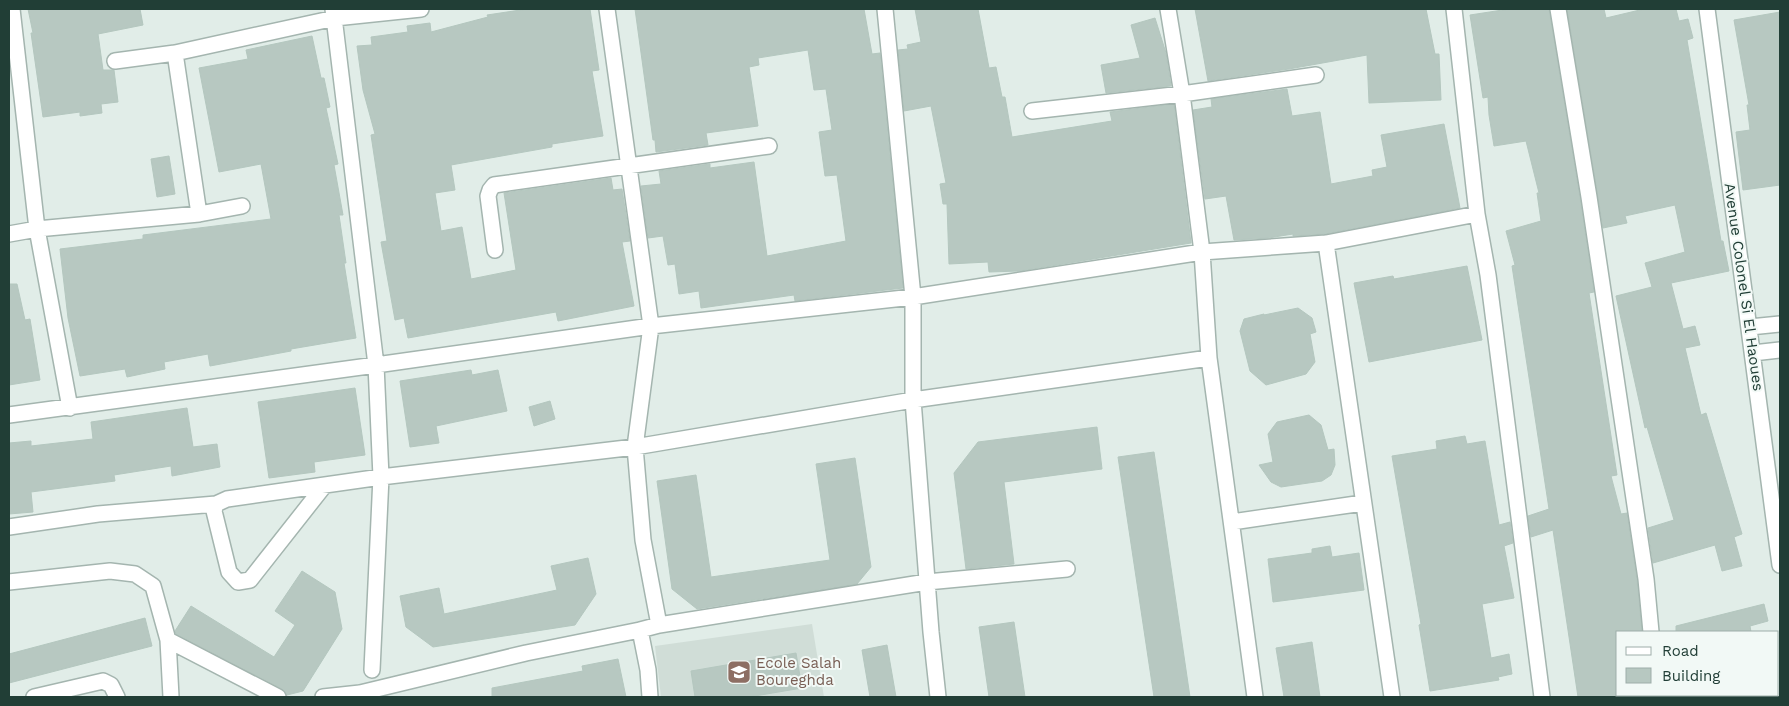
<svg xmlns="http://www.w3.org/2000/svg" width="1789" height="706" font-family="'Work Sans',sans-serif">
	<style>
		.built { fill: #d0ddd7 }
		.building { fill: #b7c8c1; stroke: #b4c7bf }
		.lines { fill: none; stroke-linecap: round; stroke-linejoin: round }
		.minor-casing { stroke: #a4b5af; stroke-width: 18 }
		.minor { stroke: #fff; stroke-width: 15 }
		.labels { text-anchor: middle; stroke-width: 4; stroke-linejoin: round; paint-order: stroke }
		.street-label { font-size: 15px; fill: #213e36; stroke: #f2f9f6 }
		.education-label { font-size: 15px; fill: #785e54; stroke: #f2f9f6; text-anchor: start }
	</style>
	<rect width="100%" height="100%" fill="#e1ede8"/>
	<path class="built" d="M 812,624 L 824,697 L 661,697 L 655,646 Z"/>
	<path class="building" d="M 28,9 L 140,9 L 143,25 L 98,34 L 103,70 L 114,70 L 118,102 L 101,104 L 102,113 L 80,116 L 80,112 L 43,117 L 31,33 L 33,33 Z
		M 527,9 L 590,9 L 599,70 L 592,71 L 603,136 L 552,144 L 552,147 L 451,165 L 455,190 L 435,193 L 441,231 L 462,227 L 471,279 L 516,270 L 504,193 L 611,178 L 613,190 L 622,189 L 630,241 L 622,242 L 634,306 L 558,321 L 556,312 L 408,338 L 404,318 L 395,320 L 381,242 L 387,241 L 371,135 L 375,134 L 363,90 L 357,46 L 372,45 L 371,37 L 408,32 L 407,26 L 430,23 L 431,32 L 488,17 L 487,15 Z
		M 635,9 L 864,9 L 872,54 L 880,53 L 903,288 L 795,301 L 794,295 L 701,308 L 699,291 L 679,294 L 675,264 L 668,265 L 663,236 L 648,238 L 641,186 L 661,184 L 659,171 L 710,164 L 710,168 L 754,162 L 767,256 L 846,241 L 837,175 L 825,176 L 819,132 L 832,130 L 826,89 L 814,90 L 808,50 L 758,58 L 759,65 L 749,67 L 758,126 L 706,133 L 708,145 L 656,152 L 655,140 L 653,140 Z
		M 915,9 L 978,9 L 989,68 L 996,67 L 1002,97 L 1005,97 L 1012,137 L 1112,121 L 1110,112 L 1174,104 L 1191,243 L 1020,271 L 989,272 L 988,262 L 949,264 L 947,204 L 943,204 L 940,184 L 946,183 L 931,106 L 904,111 L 898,50 L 908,49 L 907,45 L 921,42 Z
		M 1195,9 L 1426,9 L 1435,54 L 1439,54 L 1441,100 L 1369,103 L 1367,55 L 1289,69 L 1208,81 Z
		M 1509,9 L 1549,9 L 1580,198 L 1594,292 L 1589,293 L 1617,475 L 1611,476 L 1621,514 L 1627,513 L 1637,580 L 1642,631 L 1618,632 L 1618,697 L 1578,697 L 1553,530 L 1531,537 L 1528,516 L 1549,509 L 1512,266 L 1515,265 L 1506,231 L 1541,221 L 1537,193 L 1539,193 L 1526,141 L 1494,146 L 1489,115 L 1488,97 L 1483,98 L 1470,15 Z
		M 1567,9 L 1604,9 L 1606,18 L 1644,9 L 1676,9 L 1679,21 L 1688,19 L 1693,38 L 1687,40 L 1721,241 L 1723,241 L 1729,271 L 1671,283 L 1683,329 L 1695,326 L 1700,345 L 1685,348 L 1701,415 L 1706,413 L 1742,534 L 1734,537 L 1742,566 L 1722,571 L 1715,545 L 1653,563 L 1648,528 L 1674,520 L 1647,427 L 1645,428 L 1616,296 L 1652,287 L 1645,263 L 1685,252 L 1675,205 L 1625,216 L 1627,223 L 1603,228 Z
		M 1780,12 L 1780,185 L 1743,190 L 1736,132 L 1750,130 L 1747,105 L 1749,105 L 1734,20 Z
		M 1155,18 L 1166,53 L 1171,86 L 1106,93 L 1101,65 L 1140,58 L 1131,25 Z
		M 312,36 L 321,78 L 324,78 L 330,107 L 326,108 L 338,164 L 334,165 L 343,215 L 339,215 L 346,263 L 344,263 L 356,338 L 291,349 L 291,351 L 210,366 L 208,354 L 164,362 L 165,369 L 127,377 L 125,369 L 80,376 L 68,318 L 60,249 L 143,239 L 143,235 L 271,219 L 261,164 L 219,172 L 199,68 L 248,59 L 246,50 Z
		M 1287,89 L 1292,116 L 1320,112 L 1331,184 L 1373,176 L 1372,170 L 1387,167 L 1381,135 L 1444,124 L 1460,208 L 1325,234 L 1293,236 L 1293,234 L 1268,238 L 1234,240 L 1226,196 L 1205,199 L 1193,110 L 1212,107 L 1211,99 Z
		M 169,156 L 175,194 L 157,197 L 151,159 Z
		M 1467,266 L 1482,340 L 1369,362 L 1354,283 L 1393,276 L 1394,279 Z
		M 9,284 L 17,284 L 25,320 L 30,319 L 40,380 L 9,385 Z
		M 1298,308 L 1312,318 L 1316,332 L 1310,334 L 1315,362 L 1306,374 L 1266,385 L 1250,371 L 1240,331 L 1244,319 L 1264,314 L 1264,315 Z
		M 471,370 L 472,375 L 498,370 L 507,411 L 436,426 L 439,443 L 410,447 L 400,381 Z
		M 355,388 L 365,455 L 314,462 L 315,472 L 269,478 L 258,402 Z
		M 550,401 L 555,419 L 534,426 L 529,407 Z
		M 187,408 L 193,447 L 217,444 L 220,467 L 172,476 L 171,466 L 114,475 L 115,481 L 31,492 L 33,512 L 9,514 L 9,443 L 31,441 L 31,446 L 93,439 L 91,422 Z
		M 1309,415 L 1321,425 L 1328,450 L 1334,449 L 1335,465 L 1331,475 L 1322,481 L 1281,487 L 1271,482 L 1259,465 L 1273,462 L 1268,434 L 1277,422 Z
		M 1097,427 L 1102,469 L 1004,482 L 1014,564 L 966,569 L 954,473 L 978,442 Z
		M 1465,436 L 1467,444 L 1485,441 L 1499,525 L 1510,522 L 1513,543 L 1504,546 L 1514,598 L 1482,604 L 1491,658 L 1509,654 L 1512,674 L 1498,677 L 1499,680 L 1430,691 L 1419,625 L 1421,624 L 1392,456 L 1437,449 L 1436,441 Z
		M 1154,452 L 1190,697 L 1154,697 L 1118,457 Z
		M 855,458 L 871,567 L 857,584 L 697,609 L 672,589 L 657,481 L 696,475 L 711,577 L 830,560 L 816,464 Z
		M 1330,546 L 1332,557 L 1359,553 L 1364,590 L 1273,602 L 1268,559 L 1312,553 L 1312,549 Z
		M 588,558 L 596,594 L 575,625 L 433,647 L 406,627 L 400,596 L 439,588 L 444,614 L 557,590 L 551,566 Z
		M 302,571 L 335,592 L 342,629 L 303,691 L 287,695 L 282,689 L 176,634 L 175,631 L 191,606 L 274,657 L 295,625 L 275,611 Z
		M 1764,604 L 1768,621 L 1750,626 L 1751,632 L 1676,632 L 1676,626 Z
		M 145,618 L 152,646 L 9,683 L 9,654 Z
		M 1014,622 L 1025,697 L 989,697 L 979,627 Z
		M 1312,642 L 1320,697 L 1284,697 L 1276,648 Z
		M 887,645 L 896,697 L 870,697 L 862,650 Z
		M 796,653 L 802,688 L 749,697 L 695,697 L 691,671 Z
		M 618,659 L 626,697 L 492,697 L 492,688 L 583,671 L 582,666 Z"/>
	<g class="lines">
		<g class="minor-casing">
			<path id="minor" d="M 12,9 L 37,229 L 70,408
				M 333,9 L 376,365 L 381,477 L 372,670
				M 607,9 L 651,326 L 635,447 L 643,540 L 659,625
				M 885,9 L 913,297 L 913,400 L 931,632 L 938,697
				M 1168,9 L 1182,94 L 1202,252 L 1209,358 L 1255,697
				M 1454,9 L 1477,214 L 1488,275 L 1542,697
				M 1558,9 L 1589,197 L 1646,579 L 1651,632
				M 1707,9 L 1780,565
				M 175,53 L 199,214
				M 115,61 L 175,53 L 335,18 L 421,9
				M 1032,111 L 1182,94 L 1316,75
				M 9,234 L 37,229 L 199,214 L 242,206
				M 1326,243 L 1392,697
				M 495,250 L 488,196 L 490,190 L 494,185 L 769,146
				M 1750,327 L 1780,324
				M 1753,353 L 1780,350
				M 9,415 L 376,365 L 651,326 L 913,297 L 1202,252 L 1326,243 L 1477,214
				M 324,486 L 250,580 L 238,582 L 229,572 L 214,511 L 216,504 L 227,499 L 381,477 L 635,447 L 913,400 L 1209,358
				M 1232,522 L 1363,503
				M 9,527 L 98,514 L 216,504
				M 9,582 L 110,571 L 135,574 L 153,586 L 168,640 L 171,697
				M 640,630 L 659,625 L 927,582 L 1067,569
				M 168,640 L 278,697
				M 1659,695 L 1660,697
				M 34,697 L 103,681 L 111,685 L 117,697
				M 323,697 L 360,693 L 526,653 L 640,630 L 648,670 L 650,697"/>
		</g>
		<use href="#minor" class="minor"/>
	</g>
	<defs>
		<g id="school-square" transform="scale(1.25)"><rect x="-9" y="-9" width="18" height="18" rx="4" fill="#8d6e63" stroke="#f2f9f6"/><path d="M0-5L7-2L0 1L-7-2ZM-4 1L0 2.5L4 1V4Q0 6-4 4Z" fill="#fff"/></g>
	</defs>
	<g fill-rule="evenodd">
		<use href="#school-square" x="739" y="672"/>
	</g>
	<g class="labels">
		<g class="street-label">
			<text transform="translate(1744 287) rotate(82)" y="5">Avenue Colonel Si El Haoues</text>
		</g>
		<g class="education-label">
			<text x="756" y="668">Ecole Salah<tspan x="756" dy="17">Boureghda</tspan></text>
		</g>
	</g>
	<rect width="1789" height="706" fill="none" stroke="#213e36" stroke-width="20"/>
	<rect x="1616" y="631" width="162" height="65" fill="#f2f9f6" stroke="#9eaea9"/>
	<rect x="1626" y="647" width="25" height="8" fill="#ffffff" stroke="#9eaea9"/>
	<text x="1662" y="656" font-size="15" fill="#213e36">Road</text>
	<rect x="1626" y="668" width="25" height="15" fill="#b7c8c1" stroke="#9eaea9"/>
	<text x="1662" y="681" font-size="15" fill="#213e36">Building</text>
</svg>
